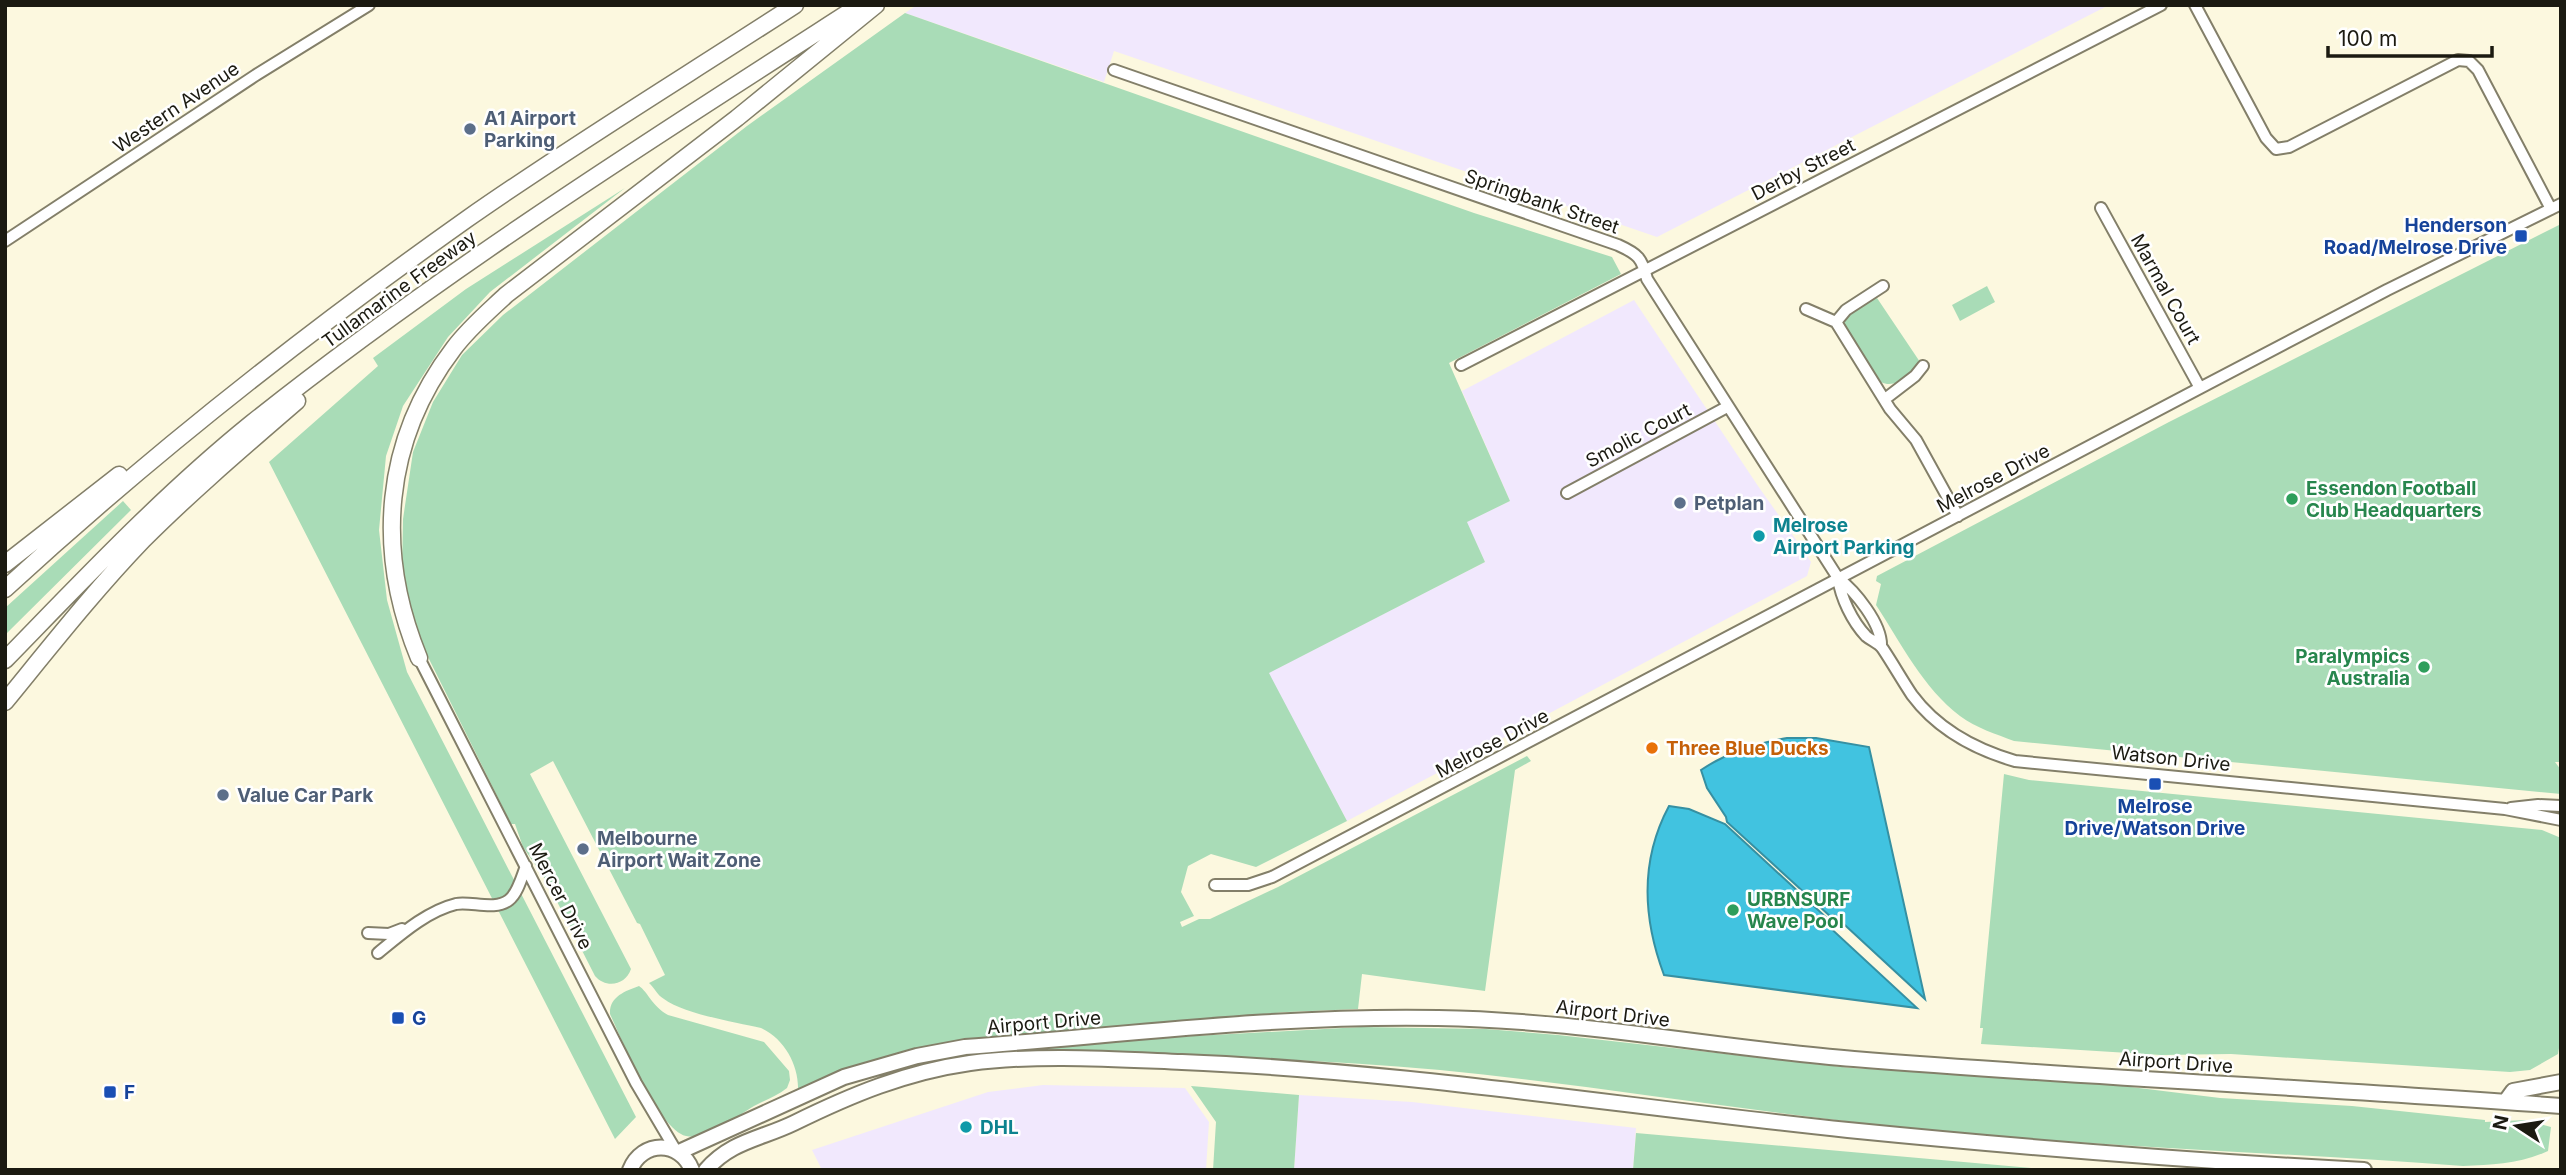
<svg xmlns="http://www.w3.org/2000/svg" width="2566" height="1175" font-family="Inter,sans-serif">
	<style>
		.industrial { fill: #f1e8fd }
		.green { fill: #a9dcb7 }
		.water { fill: #41c3e0; stroke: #3690a2; stroke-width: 2 }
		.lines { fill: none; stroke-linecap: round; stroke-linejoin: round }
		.minor-casing { stroke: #837f69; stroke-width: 14 }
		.major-casing { stroke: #837f69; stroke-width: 18 }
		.highway-casing { stroke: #837f69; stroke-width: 19 }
		.minor { stroke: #fff; stroke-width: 10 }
		.major { stroke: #fff; stroke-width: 14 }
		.highway { stroke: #fff; stroke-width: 16 }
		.service-dot { fill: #5c6f8a; stroke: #fff; stroke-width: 2.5 }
		.transit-dot { fill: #1a4fb4; stroke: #fff; stroke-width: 2.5 }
		.leisure-dot { fill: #2e9e5b; stroke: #fff; stroke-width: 2.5 }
		.culture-dot { fill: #0f9aa8; stroke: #fff; stroke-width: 2.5 }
		.food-dot { fill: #e8710a; stroke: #fff; stroke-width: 2.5 }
		.labels { text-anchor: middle; stroke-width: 5; stroke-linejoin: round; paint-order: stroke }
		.street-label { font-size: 19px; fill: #1b1a11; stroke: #fff }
		.service-label { font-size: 19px; font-weight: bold; fill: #4e5e75; stroke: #fff; text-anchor: start }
		.transit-label { font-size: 19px; font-weight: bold; fill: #164399; stroke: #fff; text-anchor: start }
		.leisure-label { font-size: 19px; font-weight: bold; fill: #27864d; stroke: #fff; text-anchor: start }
		.culture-label { font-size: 19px; font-weight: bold; fill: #0d838f; stroke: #fff; text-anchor: start }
		.food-label { font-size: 19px; font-weight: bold; fill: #c56008; stroke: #fff; text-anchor: start }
	</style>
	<rect width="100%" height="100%" fill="#fcf8df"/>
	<path class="industrial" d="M 917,5 L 2109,5 L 1657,237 L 1114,51 L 1104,82 L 905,13 Z
		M 1634,300 L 1758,486 L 1804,551 L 1811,562 L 1807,576 L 1347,821 L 1268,673 L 1485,562 L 1466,522 L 1510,501 L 1462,391 Z
		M 1043,1085 L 1185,1088 L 1209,1122 L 1206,1170 L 822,1170 L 812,1150 L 988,1092 Z
		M 1299,1095 L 1412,1102 L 1636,1128 L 1633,1170 L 1294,1170 Z"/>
	<path class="green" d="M 905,13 L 1474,213 L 1612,257 L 1621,274 L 1449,363 L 1510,501 L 1467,522 L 1485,562 L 1269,673 L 1347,821 L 1256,867 L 1211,854 L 1188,866 L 1181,892 L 1194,916 L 1180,922 L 1182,927 L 1199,919 L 1210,919 L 1278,887 L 1527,756 L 1531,761 L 1515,770 L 1485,991 L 1362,974 L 1358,1009 L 1287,1012 L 1005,1036 L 936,1044 L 865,1062 L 798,1090 C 799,1066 785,1039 761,1028 C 735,1022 684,1014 664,999 C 657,995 654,987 649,983 L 665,975 L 640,924 L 637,923 L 553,761 L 530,774 L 631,969 C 626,985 606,989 595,976 L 547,882 L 523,847 L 515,824 L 511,824 L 428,657 L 419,636 L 407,595 L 402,570 L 403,519 L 413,452 L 433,402 L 462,355 L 503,315 L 747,126 Z
		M 625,188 L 490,292 L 448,337 L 403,406 L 386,456 L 379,530 L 387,600 L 407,672 L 636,1117 L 615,1139 L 269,462 L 378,366 L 373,358 L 466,289 Z
		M 2561,224 L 2561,762 L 2555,762 L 2561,770 L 2561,794 L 2014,741 C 1996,734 1976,728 1960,716 C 1923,688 1901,643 1876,605 L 1881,584 L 1876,581 L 1877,576 L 2169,422 Z
		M 1987,286 L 1995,302 L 1960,321 L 1952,305 Z
		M 1877,298 L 1920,362 C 1909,372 1897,390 1881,382 L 1844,326 C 1846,309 1863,305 1877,298 Z
		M 123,501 L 131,510 L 5,635 L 5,608 Z
		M 2004,774 L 2029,780 L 2542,830 L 2561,838 L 2561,1036 L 2558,1054 L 2530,1070 L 2510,1072 L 2231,1054 L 2161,1055 L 1981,1044 L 1983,1028 L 1980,1028 Z
		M 639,986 C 648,992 652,1006 668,1015 L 764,1042 L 789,1071 L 790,1080 L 787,1088 C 777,1096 765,1100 754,1106 C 735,1117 709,1141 686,1136 C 658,1129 622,1040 610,1014 C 609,997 625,991 639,986 Z
		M 1361,1027 L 1486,1029 L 1558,1035 L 1851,1068 L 2074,1080 L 2220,1098 L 2352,1106 L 2485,1120 L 2485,1122 L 2525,1120 L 2551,1127 L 2548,1151 C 2520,1164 2493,1165 2463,1166 C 2292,1153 2121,1148 1950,1132 C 1779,1117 1611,1087 1440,1070 C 1310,1058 1179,1055 1048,1051 L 1048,1044 Z
		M 1191,1086 L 1299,1095 L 1294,1170 L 1213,1170 L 1216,1122 Z
		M 1636,1133 L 2054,1170 L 1633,1170 Z"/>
	<path class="water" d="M 1787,738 L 1816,738 L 1869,747 L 1925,999 L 1834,915 L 1831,917 L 1727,822 L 1726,817 L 1707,788 L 1701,770 C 1728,752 1755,744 1787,738 Z
		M 1669,806 L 1689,809 L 1725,824 L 1829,920 L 1826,924 L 1917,1008 L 1664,975 C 1643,919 1640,860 1669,806 Z"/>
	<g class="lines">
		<g class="minor-casing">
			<path id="minor" d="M 2195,5 L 2266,138 L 2276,149 L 2289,147 L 2458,60 L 2469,61 L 2478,70 L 2551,209
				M 1114,70 L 1618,245 C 1638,254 1642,258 1647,279 L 1838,578 C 1841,598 1852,621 1866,636 C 1872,641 1879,643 1883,649 C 1893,664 1902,680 1912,695 C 1938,730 1974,749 2015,761 L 2505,809 L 2561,820
				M 2101,208 L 2200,388
				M 5,241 L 256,75 L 369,5
				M 1806,309 L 1836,322 L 1890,409 L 1916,440 L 1958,516
				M 1836,322 L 1846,310 L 1883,286
				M 1461,365 L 2161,5
				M 1885,399 L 1915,376 L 1923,366
				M 1567,493 L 1727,407
				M 1838,578 C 1855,591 1882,624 1881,646
				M 419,658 L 636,1083 L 675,1149
				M 2511,808 L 2538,805 L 2561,806
				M 1215,885 L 1248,885 L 1272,877 L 2200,388 L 2387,290 L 2561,204
				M 368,933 L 389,934 L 402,929
				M 378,953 C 400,935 427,911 456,904 C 471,901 495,911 509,900 C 518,893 522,876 526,866"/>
		</g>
		<g class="major-casing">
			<path id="major" d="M 2505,1102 L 2513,1091 L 2561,1082
				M 679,1152 L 844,1077 L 917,1056 L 965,1047 C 1122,1035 1280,1015 1438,1018 C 1578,1020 1716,1048 1854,1059 C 2090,1078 2326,1088 2561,1106
				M 630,1170 C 642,1140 680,1140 692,1170
				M 706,1170 C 731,1141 761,1139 794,1123 C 851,1095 906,1072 970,1063 C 1039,1054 1112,1059 1182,1062 C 1405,1071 1626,1107 1848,1130 C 2019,1147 2192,1161 2364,1170"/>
		</g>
		<g class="highway-casing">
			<path id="highway" d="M 5,564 L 119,475
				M 5,589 C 151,455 306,333 467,219 C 574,144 686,76 795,5
				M 419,658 C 375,551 383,441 454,348 C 469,328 488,312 506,295 L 737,118 L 876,5
				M 5,660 C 85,578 163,495 252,423 C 444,270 653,138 860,5
				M 5,702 C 50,647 94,591 143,540 C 192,491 245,446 297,401"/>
		</g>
		<use href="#minor" class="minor"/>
		<use href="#major" class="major"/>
		<use href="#highway" class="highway"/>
	</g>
	<g class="service-dot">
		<circle cx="470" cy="129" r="7"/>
		<circle cx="1680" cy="503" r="7"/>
		<circle cx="223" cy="795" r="7"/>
		<circle cx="583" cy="849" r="7"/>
	</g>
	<g class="transit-dot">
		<rect x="2514" y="229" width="14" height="14" rx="3.5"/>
		<rect x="2148" y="777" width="14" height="14" rx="3.5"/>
		<rect x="391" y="1011" width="14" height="14" rx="3.5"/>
		<rect x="103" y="1085" width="14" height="14" rx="3.5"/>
	</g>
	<g class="leisure-dot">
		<circle cx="2292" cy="499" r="7"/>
		<circle cx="2424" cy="667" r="7"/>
		<circle cx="1733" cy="910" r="7"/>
	</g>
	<g class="culture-dot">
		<circle cx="1759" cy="536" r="7"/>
		<circle cx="966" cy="1127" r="7"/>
	</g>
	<circle class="food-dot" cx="1652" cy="748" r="7"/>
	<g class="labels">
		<g class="street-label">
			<text transform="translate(176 107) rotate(-34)" y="7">Western Avenue</text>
			<text transform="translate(1803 169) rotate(-27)" y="7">Derby Street</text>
			<text transform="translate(1542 201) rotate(19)" y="7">Springbank Street</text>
			<text transform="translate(399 289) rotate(-36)" y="7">Tullamarine Freeway</text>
			<text transform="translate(2166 289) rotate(61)" y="7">Marmal Court</text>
			<text transform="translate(1638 435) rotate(-28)" y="7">Smolic Court</text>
			<text transform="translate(1993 478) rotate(-28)" y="7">Melrose Drive</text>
			<text transform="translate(1492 743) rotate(-28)" y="7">Melrose Drive</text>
			<text transform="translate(2171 758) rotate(6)" y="7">Watson Drive</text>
			<text transform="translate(561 896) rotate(63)" y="7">Mercer Drive</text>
			<text transform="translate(1613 1013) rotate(7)" y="7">Airport Drive</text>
			<text transform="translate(1044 1022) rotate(-5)" y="7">Airport Drive</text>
			<text transform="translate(2176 1062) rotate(4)" y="7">Airport Drive</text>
		</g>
		<g class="service-label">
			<text x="484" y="125">A1 Airport<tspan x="484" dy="22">Parking</tspan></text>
			<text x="1694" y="510">Petplan</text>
			<text x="237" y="802">Value Car Park</text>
			<text x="597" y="845">Melbourne<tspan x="597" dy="22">Airport Wait Zone</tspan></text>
		</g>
		<g class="transit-label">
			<text x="2507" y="232" text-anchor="end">Henderson<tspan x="2507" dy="22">Road/Melrose Drive</tspan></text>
			<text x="2155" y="813" text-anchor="middle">Melrose<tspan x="2155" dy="22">Drive/Watson Drive</tspan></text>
			<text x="412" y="1025">G</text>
			<text x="124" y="1099">F</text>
		</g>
		<g class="leisure-label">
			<text x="2306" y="495">Essendon Football<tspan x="2306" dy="22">Club Headquarters</tspan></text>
			<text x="2410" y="663" text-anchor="end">Paralympics<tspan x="2410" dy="22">Australia</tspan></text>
			<text x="1747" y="906">URBNSURF<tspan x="1747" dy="22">Wave Pool</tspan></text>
		</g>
		<g class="culture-label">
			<text x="1773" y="532">Melrose<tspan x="1773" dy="22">Airport Parking</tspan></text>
			<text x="980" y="1134">DHL</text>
		</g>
		<g class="food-label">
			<text x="1666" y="755">Three Blue Ducks</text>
		</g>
	</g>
	<rect width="2566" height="1175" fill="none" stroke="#1b1a11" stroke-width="14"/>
	<g transform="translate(2517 1126) rotate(282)" stroke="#ffffff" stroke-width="5" paint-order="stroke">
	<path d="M0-5L12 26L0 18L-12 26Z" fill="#1b1a11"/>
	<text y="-10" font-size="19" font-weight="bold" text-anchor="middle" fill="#1b1a11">N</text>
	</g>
	<path d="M2328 46v10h164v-10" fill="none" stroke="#1b1a11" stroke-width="3.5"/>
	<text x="2338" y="46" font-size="21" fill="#1b1a11" stroke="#ffffff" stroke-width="5" paint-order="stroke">100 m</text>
</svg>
